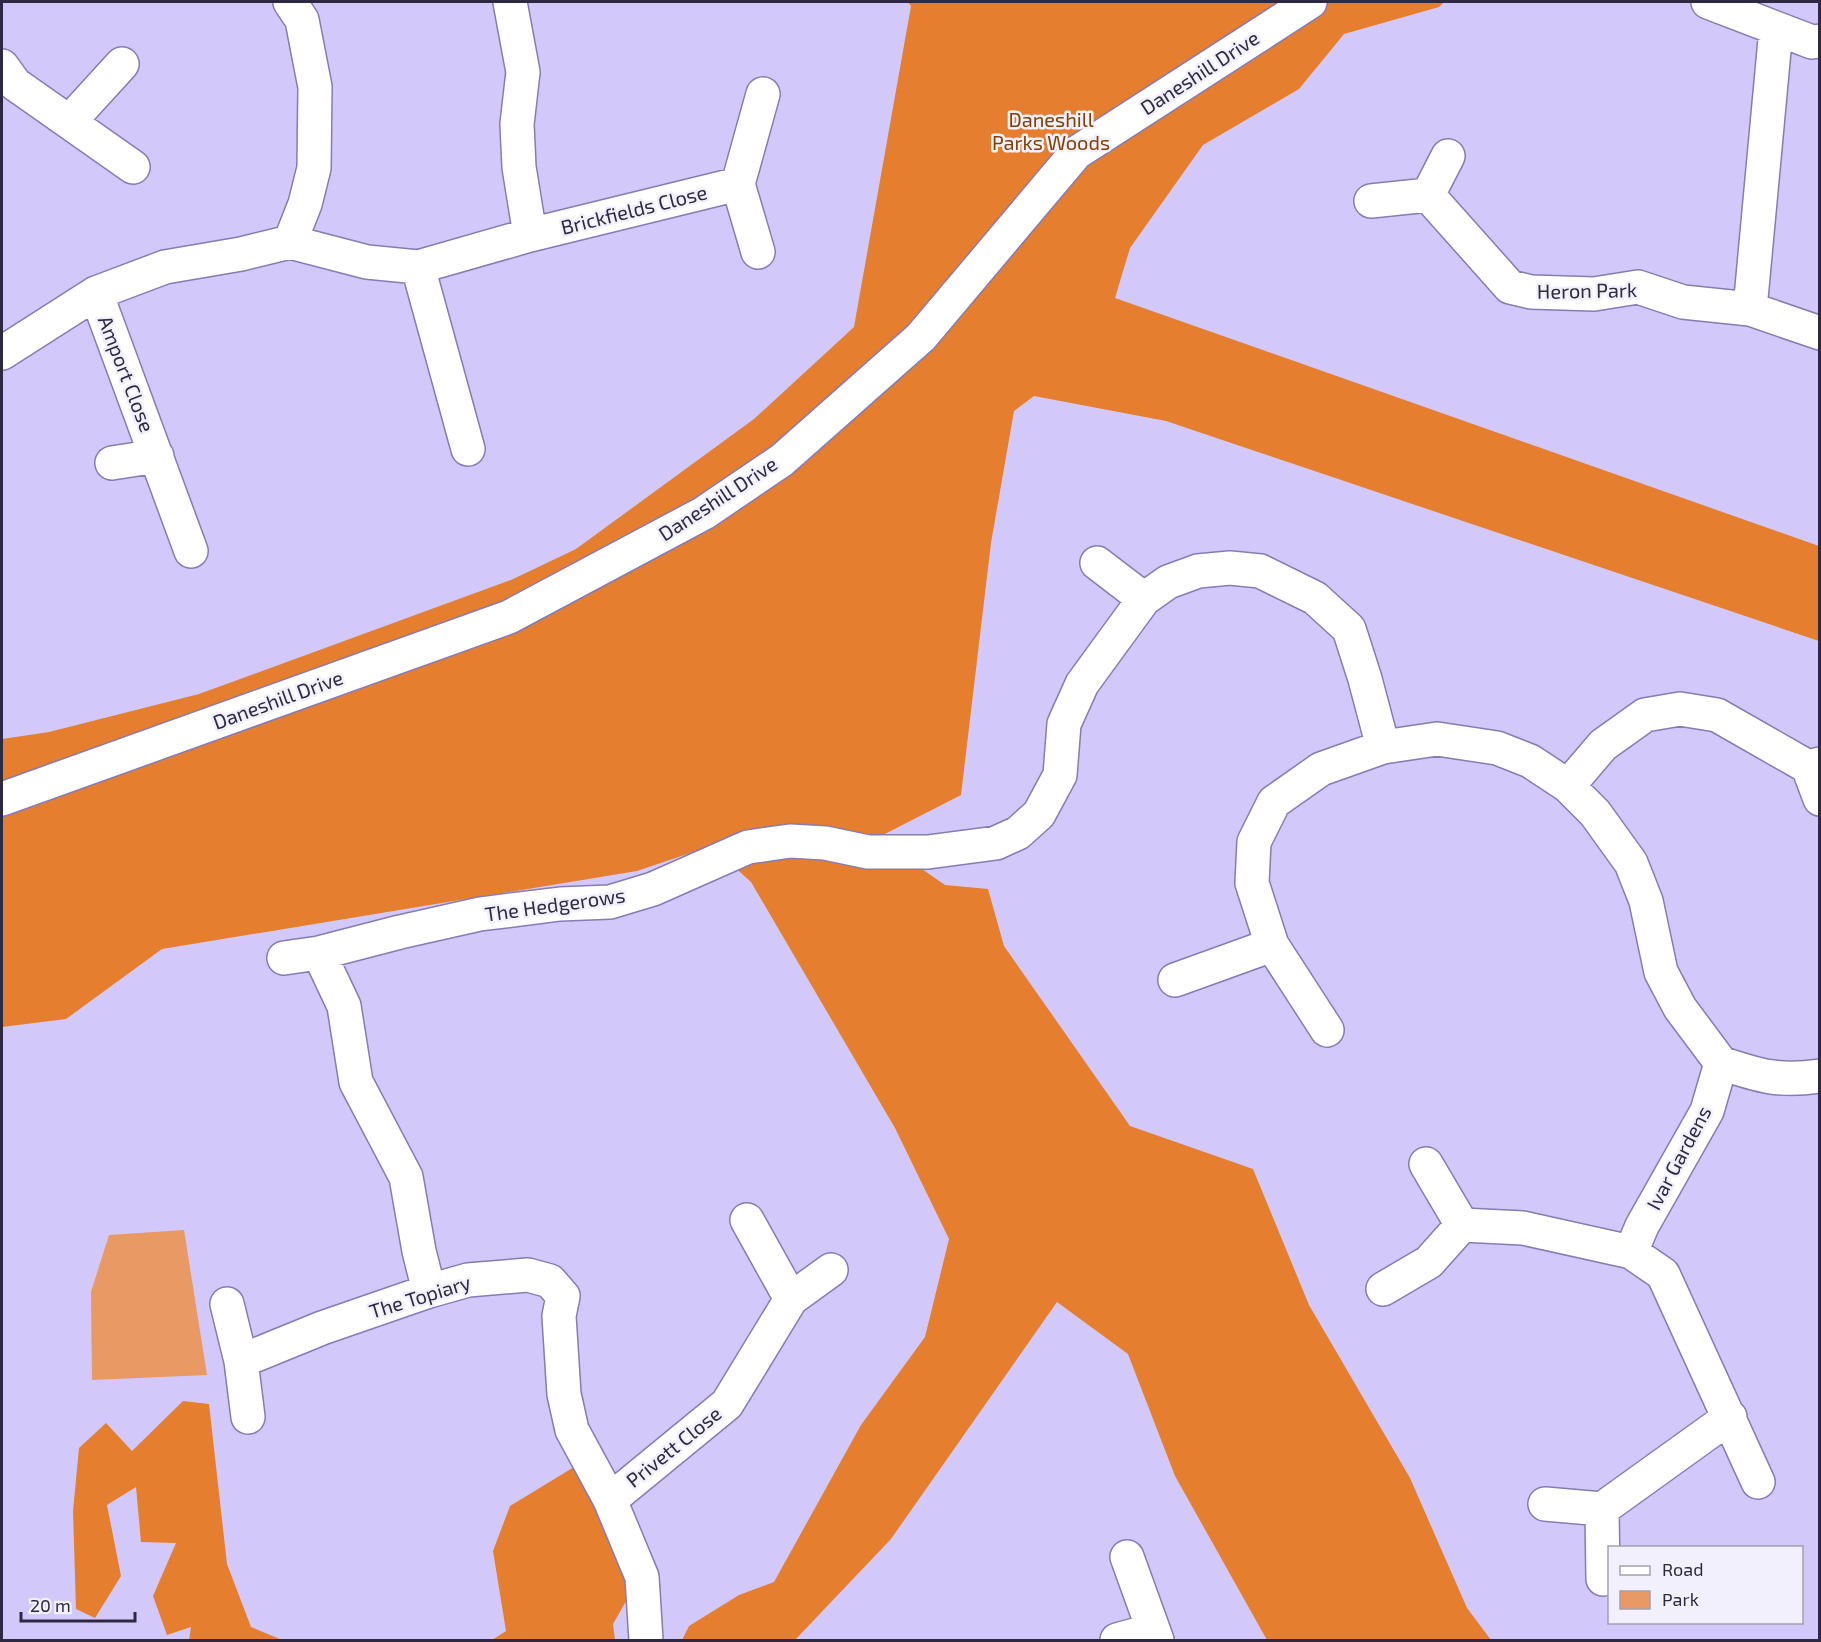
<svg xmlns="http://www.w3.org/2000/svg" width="1821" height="1642" font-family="'Exo 2',sans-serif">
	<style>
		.green { fill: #e89964 }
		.forest { fill: #e57e2e }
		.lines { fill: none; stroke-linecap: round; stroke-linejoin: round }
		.street-casing { stroke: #877bb4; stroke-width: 36 }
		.street { stroke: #fff; stroke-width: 33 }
		.labels { text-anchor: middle; stroke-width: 5; stroke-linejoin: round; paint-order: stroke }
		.street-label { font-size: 20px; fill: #2e2940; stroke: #f2f0fc }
		.park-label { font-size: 20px; fill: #823f02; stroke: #f2f0fc }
	</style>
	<rect width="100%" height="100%" fill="#d2c9fa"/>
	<path class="green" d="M 184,1230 L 207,1375 L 92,1380 L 91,1292 L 109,1235 Z"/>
	<path class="forest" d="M 908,2 L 1444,2 L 1439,7 L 1344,34 L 1299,89 L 1203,145 L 1130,248 L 1115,298 L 1819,546 L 1819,641 L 1166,421 L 1034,396 L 1014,411 L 991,543 L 961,795 L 877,838 L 945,885 L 988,889 L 1004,946 L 1130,1126 L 1253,1169 L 1309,1305 L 1410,1478 L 1467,1608 L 1491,1640 L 1267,1640 L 1175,1476 L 1128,1354 L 1057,1302 L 891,1539 L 795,1640 L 682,1640 L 689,1626 L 739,1595 L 774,1582 L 861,1425 L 925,1337 L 949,1239 L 895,1128 L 751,882 L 711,846 L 637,871 L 162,949 L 66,1019 L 2,1027 L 2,739 L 49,732 L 199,694 L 511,580 L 576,549 L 754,419 L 854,327 L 911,6 Z
		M 183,1401 L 209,1404 L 227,1564 L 251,1627 L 282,1640 L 189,1640 L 191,1627 L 167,1635 L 153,1596 L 176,1543 L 141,1542 L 136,1487 L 107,1505 L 121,1576 L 95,1618 L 76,1609 L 73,1511 L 79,1448 L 106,1423 L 132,1451 Z
		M 597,1453 L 633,1589 L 613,1624 L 615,1640 L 492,1640 L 506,1631 L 493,1551 L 510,1506 Z"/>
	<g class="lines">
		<g class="street-casing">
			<path id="street" d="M 510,2 L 523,72 L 517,124 L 519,167 L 530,235
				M 1708,2 L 1812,42 L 1820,41
				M 2,66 L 15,84 L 133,167
				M 69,122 L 122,64
				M 1428,195 L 1510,287 L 1531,292 L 1594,294 L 1638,287 L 1683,302 L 1750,309 L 1820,333
				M 1371,201 L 1428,195 L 1448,156
				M 290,242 L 367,262 L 418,267 L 530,235 L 738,184
				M 758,252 L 738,184 L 763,94
				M 418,267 L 468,449
				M 96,293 L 191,551
				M 1750,309 L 1776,29
				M 2,353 L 96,293 L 165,267 L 241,254 L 290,242 L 305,204 L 314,168 L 315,87 L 302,20 L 290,2
				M 112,463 L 157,456
				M 1097,563 L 1144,599
				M 1820,764 L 1808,767 L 1820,799
				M 1568,786 L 1603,745 L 1645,715 L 1680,709 L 1717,715 L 1808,767
				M 2,799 L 509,617 L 704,513 L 782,460 L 921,337 L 1076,153 L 1310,2
				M 319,953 L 344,1006 L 356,1082 L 406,1177 L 419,1251 L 429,1291
				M 284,958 L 319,953 L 400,932 L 480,914 L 560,904 L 610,902 L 653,889 L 748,847 L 790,841 L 825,843 L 868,852 L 928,852 L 996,843 L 1018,833 L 1039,814 L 1060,775 L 1064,724 L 1082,684 L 1144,599 L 1168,582 L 1198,571 L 1230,568 L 1260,571 L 1315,598 L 1349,629 L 1365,679 L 1383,747
				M 1175,980 L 1272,945
				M 1327,1030 L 1272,945 L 1252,883 L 1254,842 L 1274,802 L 1321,769 L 1383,747 L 1437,739 L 1497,748 L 1530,761 L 1568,786 L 1595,813 L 1631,863 L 1646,901 L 1661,972 L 1680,1008 L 1721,1063 L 1707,1111 L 1642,1226 L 1631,1252
				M 1721,1063 C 1759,1076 1779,1082 1820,1076
				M 747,1220 L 791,1299
				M 1462,1225 L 1523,1228 L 1631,1252 L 1663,1274 L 1758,1482
				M 1383,1289 L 1429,1262 L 1462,1225 L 1426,1164
				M 227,1304 L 241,1361 L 248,1417
				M 241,1361 L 322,1328 L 429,1291 L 468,1280 L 528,1275 L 550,1281 L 563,1296 L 559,1316 L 564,1394 L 572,1430 L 610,1500 L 642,1577 L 646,1640
				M 610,1500 L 727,1404 L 791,1299 L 831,1270
				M 1545,1504 L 1602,1509 L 1603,1579
				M 1602,1509 L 1730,1417
				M 1127,1557 L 1157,1640
				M 1117,1640 L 1153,1630"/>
		</g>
		<use href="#street" class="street"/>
	</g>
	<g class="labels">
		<g class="street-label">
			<text transform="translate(1200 73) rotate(-33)" y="7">Daneshill Drive</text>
			<text transform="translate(634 210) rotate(-14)" y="7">Brickfields Close</text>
			<text transform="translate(1587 291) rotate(-1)" y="7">Heron Park</text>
			<text transform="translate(126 374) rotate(69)" y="7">Amport Close</text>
			<text transform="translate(718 499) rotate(-33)" y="7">Daneshill Drive</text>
			<text transform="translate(278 700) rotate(-20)" y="7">Daneshill Drive</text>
			<text transform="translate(555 905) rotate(-8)" y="7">The Hedgerows</text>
			<text transform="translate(1679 1158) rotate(-62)" y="7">Ivar Gardens</text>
			<text transform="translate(420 1297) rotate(-17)" y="7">The Topiary</text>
			<text transform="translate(674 1447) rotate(-39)" y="7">Privett Close</text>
		</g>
		<g class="park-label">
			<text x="1051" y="127">Daneshill<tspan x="1051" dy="23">Parks Woods</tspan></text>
		</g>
	</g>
	<rect width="1821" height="1642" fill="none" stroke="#2e2940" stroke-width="6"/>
	<rect x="1608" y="1546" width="195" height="78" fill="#f2f0fc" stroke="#a4a0b1" stroke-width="1.5"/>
	<rect x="1620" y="1566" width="30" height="9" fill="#ffffff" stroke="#a4a0b1" stroke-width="1.5"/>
	<text x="1662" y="1576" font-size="18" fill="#2e2940">Road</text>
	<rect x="1620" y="1591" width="30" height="18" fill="#e89964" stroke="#a4a0b1" stroke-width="1.5"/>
	<text x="1662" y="1606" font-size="18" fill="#2e2940">Park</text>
	<path d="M21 1612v9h114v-9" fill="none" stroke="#2e2940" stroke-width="3"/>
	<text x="30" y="1612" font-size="18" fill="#2e2940" stroke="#f2f0fc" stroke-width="4.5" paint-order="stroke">20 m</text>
</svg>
